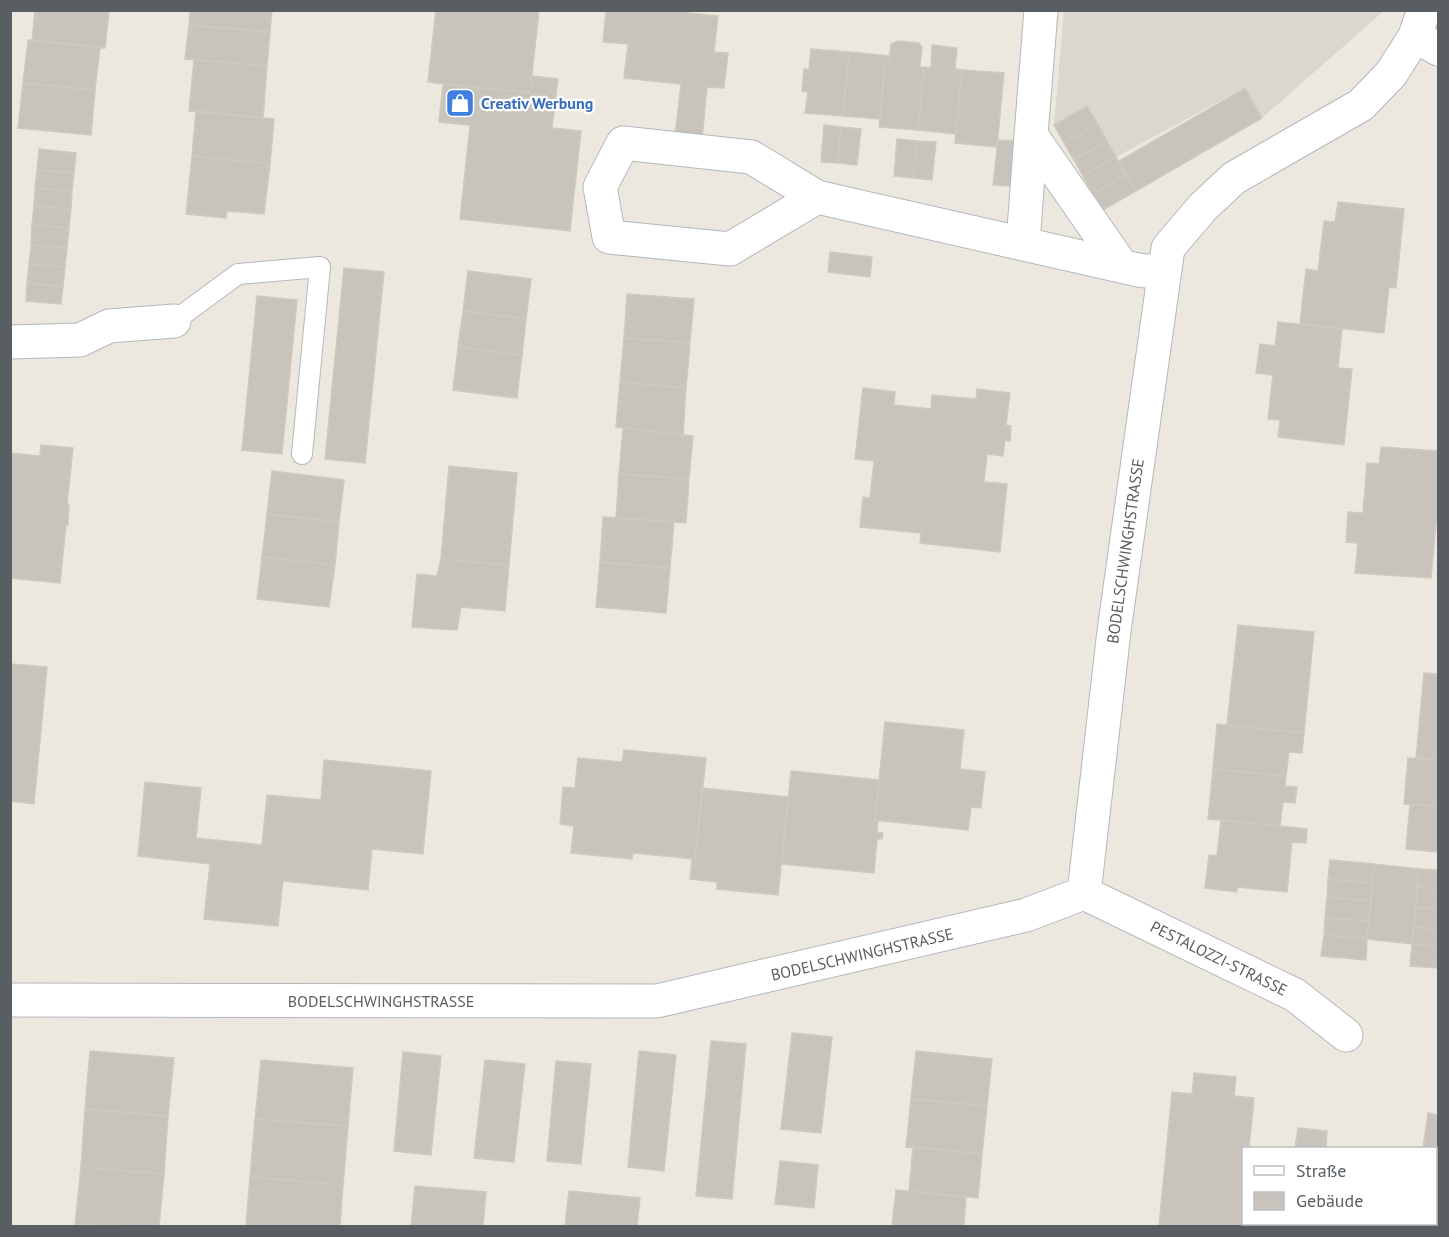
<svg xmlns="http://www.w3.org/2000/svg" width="1449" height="1237" font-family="'PT Sans',sans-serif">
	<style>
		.education { fill: #dcd7ce }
		.building { fill: #c8c3bc; stroke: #d2c9bd; stroke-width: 1.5 }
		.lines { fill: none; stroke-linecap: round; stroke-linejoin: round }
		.lane-casing { stroke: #b3b7bb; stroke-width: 22 }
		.street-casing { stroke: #b3b7bb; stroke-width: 35 }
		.lane { stroke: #fff; stroke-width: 20 }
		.street { stroke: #fff; stroke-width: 33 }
		.labels { text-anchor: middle; stroke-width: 4.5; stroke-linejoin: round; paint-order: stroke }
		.shop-label { font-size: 16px; font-weight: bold; fill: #366cbe; stroke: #fff; text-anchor: start }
		.street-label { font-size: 16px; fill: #585e62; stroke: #fff }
	</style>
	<rect width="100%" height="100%" fill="#ede8df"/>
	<path class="education" d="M 1064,11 L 1384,11 L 1262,118 L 1244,88 L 1116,157 L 1087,106 L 1054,125 Z"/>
	<path class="building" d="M 35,10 L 109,10 L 105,48 L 32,41 Z
		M 190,10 L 272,10 L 270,32 L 189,25 Z
		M 436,10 L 539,10 L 530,93 L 428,82 Z
		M 606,10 L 688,10 L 688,13 L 718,16 L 714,52 L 728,53 L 724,88 L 707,87 L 702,139 L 675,136 L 681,84 L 624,78 L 628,44 L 603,42 Z
		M 189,25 L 270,32 L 267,66 L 185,59 Z
		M 28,40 L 100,47 L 95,90 L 23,83 Z
		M 898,41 L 919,43 L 922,47 L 920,67 L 924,67 L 918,130 L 879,127 L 885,62 L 889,62 L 891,44 Z
		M 932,45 L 957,48 L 955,69 L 962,70 L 956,134 L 918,130 L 924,67 L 931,68 Z
		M 811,49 L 849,52 L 843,116 L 805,113 L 808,92 L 802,91 L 804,69 L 809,70 Z
		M 849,52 L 890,56 L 889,62 L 885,62 L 880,119 L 843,116 Z
		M 194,60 L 267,66 L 263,118 L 189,111 Z
		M 962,70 L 1004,73 L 997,147 L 955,143 Z
		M 532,76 L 558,79 L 552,128 L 581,131 L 570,231 L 460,219 L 470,125 L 439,122 L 443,84 L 530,93 Z
		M 23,83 L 95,90 L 91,135 L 18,128 Z
		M 1245,88 L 1262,118 L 1136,191 L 1119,161 Z
		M 1087,106 L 1098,124 L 1064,143 L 1054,125 Z
		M 196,111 L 274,119 L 270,164 L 192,156 Z
		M 1098,124 L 1107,141 L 1074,160 L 1064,143 Z
		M 824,125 L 841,127 L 838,163 L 821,162 Z
		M 841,127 L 861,129 L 857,165 L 838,163 Z
		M 897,139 L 917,141 L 913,178 L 894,176 Z
		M 998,140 L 1017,141 L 1013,186 L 993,185 Z
		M 917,141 L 936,142 L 932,180 L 913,178 Z
		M 1107,141 L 1116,157 L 1083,176 L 1074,160 Z
		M 39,149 L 76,153 L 74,173 L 37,170 Z
		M 192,156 L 270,164 L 264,214 L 227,211 L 226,218 L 186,214 Z
		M 1116,157 L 1126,175 L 1093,194 L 1083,176 Z
		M 37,170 L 74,173 L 72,191 L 35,188 Z
		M 1126,175 L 1136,191 L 1103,210 L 1093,194 Z
		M 35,188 L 72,191 L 71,209 L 34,206 Z
		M 1338,202 L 1404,209 L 1396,288 L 1389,287 L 1384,333 L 1300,324 L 1306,269 L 1318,271 L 1324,221 L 1335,222 Z
		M 34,206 L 71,209 L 69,228 L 32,225 Z
		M 32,225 L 69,228 L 67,248 L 31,245 Z
		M 31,245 L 67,248 L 65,267 L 29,264 Z
		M 830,252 L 872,257 L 870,277 L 828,272 Z
		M 29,264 L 65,267 L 63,287 L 27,283 Z
		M 344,268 L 384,272 L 365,463 L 325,459 Z
		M 468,271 L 531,279 L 526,319 L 463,311 Z
		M 27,283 L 63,287 L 61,304 L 26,301 Z
		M 627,294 L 694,299 L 690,343 L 624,338 Z
		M 257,296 L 297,300 L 282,454 L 242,450 Z
		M 463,311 L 526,319 L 522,355 L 458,347 Z
		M 1278,322 L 1342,329 L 1338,368 L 1352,369 L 1344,445 L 1278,437 L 1280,420 L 1268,419 L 1273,375 L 1256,373 L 1260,344 L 1275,346 Z
		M 624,338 L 690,343 L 686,388 L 620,382 Z
		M 458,347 L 522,355 L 517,398 L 453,390 Z
		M 620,382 L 686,388 L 683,435 L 616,427 Z
		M 863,388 L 895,392 L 894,405 L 931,409 L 932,395 L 976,399 L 977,389 L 1010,393 L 1006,425 L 1011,426 L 1010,441 L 1005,440 L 1003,456 L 987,454 L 984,482 L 1007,484 L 1000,552 L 920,543 L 921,533 L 860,527 L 863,497 L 870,498 L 874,461 L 855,459 Z
		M 623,428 L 693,436 L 689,479 L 619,474 Z
		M 41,445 L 73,448 L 67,504 L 69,504 L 68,525 L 66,525 L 60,583 L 10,578 L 10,453 L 40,456 Z
		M 1381,447 L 1438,451 L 1438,523 L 1436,523 L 1431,578 L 1355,573 L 1358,543 L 1346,542 L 1348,512 L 1363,513 L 1367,463 L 1379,464 Z
		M 449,466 L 517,473 L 509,565 L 441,559 Z
		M 272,471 L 344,480 L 339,522 L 267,514 Z
		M 619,474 L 689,479 L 686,523 L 616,518 Z
		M 267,514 L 339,522 L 335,565 L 262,557 Z
		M 603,517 L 674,522 L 670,568 L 600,562 Z
		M 262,557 L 335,565 L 329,607 L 257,599 Z
		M 441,559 L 509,565 L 505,611 L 461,607 L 457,630 L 412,627 L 417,574 L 437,576 Z
		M 600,562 L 670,568 L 666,613 L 596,607 Z
		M 1238,625 L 1314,632 L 1304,733 L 1227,725 Z
		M 10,664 L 47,667 L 34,804 L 10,801 Z
		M 1424,673 L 1438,674 L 1438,760 L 1416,758 Z
		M 885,722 L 964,730 L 960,769 L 985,772 L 981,808 L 971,807 L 968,830 L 875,820 Z
		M 1217,724 L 1304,733 L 1302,753 L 1289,752 L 1286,776 L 1213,769 Z
		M 624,750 L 706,758 L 695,859 L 633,853 L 632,859 L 571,853 L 574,826 L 560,824 L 563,787 L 575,788 L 578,758 L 622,762 Z
		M 1408,758 L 1438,760 L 1438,807 L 1404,804 Z
		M 324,760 L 431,771 L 423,854 L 372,849 L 368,890 L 283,881 L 278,926 L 204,919 L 210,864 L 138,856 L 145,782 L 201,788 L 196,838 L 262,845 L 267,795 L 321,800 Z
		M 1213,769 L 1286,776 L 1285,786 L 1297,787 L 1295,803 L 1283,802 L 1280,826 L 1208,819 Z
		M 791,771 L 879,780 L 875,820 L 878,821 L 877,832 L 883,833 L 882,839 L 877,839 L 874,873 L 782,864 Z
		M 702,788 L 788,797 L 778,895 L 717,889 L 717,882 L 690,879 L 692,859 L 695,859 Z
		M 1410,804 L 1438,807 L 1438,852 L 1406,849 Z
		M 1221,820 L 1307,829 L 1306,843 L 1292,842 L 1287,892 L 1237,887 L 1237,892 L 1205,888 L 1209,855 L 1217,856 Z
		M 1330,860 L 1374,864 L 1372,883 L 1328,879 Z
		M 1374,864 L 1419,869 L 1412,944 L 1367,939 Z
		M 1419,869 L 1438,870 L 1438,889 L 1417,887 Z
		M 1328,879 L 1372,883 L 1371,901 L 1327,897 Z
		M 1417,887 L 1438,889 L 1438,909 L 1416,907 Z
		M 1327,897 L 1371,901 L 1369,921 L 1325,918 Z
		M 1416,907 L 1438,909 L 1438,929 L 1414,927 Z
		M 1325,918 L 1369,921 L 1367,939 L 1324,935 Z
		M 1414,927 L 1438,929 L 1438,946 L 1412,944 Z
		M 1324,935 L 1367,939 L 1366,960 L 1321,956 Z
		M 1412,944 L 1438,946 L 1438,968 L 1410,966 Z
		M 792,1033 L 832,1037 L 821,1133 L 781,1129 Z
		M 711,1041 L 746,1044 L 732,1199 L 696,1196 Z
		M 90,1051 L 174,1058 L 168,1116 L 85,1109 Z
		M 639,1051 L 676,1055 L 664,1171 L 628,1167 Z
		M 916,1051 L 992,1059 L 987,1106 L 911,1099 Z
		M 403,1052 L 441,1056 L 431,1155 L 394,1151 Z
		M 261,1060 L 353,1068 L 348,1126 L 255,1119 Z
		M 485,1060 L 525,1064 L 514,1162 L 474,1158 Z
		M 556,1061 L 591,1064 L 581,1164 L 547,1161 Z
		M 1194,1073 L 1236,1077 L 1234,1096 L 1254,1098 L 1249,1148 L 1244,1148 L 1243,1218 L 1244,1224 L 1259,1224 L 1258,1226 L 1159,1226 L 1172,1092 L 1192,1094 Z
		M 911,1099 L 987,1106 L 982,1154 L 906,1147 Z
		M 85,1109 L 168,1116 L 164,1174 L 81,1167 Z
		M 1428,1113 L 1438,1115 L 1438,1226 L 1408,1226 L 1408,1224 L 1436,1224 L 1436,1148 L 1423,1148 Z
		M 255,1119 L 348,1126 L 343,1185 L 250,1177 Z
		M 1298,1128 L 1327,1131 L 1326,1148 L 1295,1148 Z
		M 913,1147 L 982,1154 L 978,1198 L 909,1191 Z
		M 780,1161 L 818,1165 L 814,1208 L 775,1204 Z
		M 81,1167 L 164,1174 L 159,1226 L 75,1225 Z
		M 250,1177 L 343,1185 L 340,1226 L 246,1226 Z
		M 415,1186 L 486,1192 L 483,1226 L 411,1226 Z
		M 896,1190 L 966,1197 L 964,1226 L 892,1226 Z
		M 569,1191 L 640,1198 L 637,1226 L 565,1226 Z"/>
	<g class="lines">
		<g class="lane-casing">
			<path id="lane" d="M 174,321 L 238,274 L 320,267 L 302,454"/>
		</g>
		<g class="street-casing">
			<path id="street" d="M 1041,10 L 1031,135 L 1121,265
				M 1415,36 L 1438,49
				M 817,197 L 730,249 L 609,237 L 600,187 L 623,143 L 751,157 L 817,197 L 1138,270 L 1164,273
				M 1023,243 L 1031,135
				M 10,342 L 80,340 L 109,326 L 174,321
				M 1084,893 L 1295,995 L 1346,1035
				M 10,1000 L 657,1001 L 1026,915 L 1084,893 L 1114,631 L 1168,248 L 1203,207 L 1234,178 L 1361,105 L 1391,74 L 1415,36 L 1424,10"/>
		</g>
		<use href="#lane" class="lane"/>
		<use href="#street" class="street"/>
	</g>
	<defs>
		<g id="shop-square" transform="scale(1.5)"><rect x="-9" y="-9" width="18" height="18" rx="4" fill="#3f7fe0" stroke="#fff"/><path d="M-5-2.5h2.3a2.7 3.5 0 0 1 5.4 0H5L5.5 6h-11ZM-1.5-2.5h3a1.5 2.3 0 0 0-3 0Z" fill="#fff"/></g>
	</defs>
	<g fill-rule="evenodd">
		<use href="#shop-square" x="460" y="103"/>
	</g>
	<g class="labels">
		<g class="shop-label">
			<text x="481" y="109">Creativ Werbung</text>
		</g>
		<g class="street-label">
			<text transform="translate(1125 551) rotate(-82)" y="6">BODELSCHWINGHSTRASSE</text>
			<text transform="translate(862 954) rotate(-13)" y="6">BODELSCHWINGHSTRASSE</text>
			<text transform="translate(1219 958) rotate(26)" y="6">PESTALOZZI-STRASSE</text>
			<text x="381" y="1007">BODELSCHWINGHSTRASSE</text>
		</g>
	</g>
	<rect width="1449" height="1237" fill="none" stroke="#585e62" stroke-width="24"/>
	<rect x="1242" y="1147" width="195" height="78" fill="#ffffff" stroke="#bcbfc0" stroke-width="1.5"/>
	<rect x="1254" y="1166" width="30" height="9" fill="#ffffff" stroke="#bcbfc0" stroke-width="1.5"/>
	<text x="1296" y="1177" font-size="18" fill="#585e62">Straße</text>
	<rect x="1254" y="1192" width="30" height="18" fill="#c8c3bc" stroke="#bcbfc0" stroke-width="1.5"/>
	<text x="1296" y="1207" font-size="18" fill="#585e62">Gebäude</text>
</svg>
